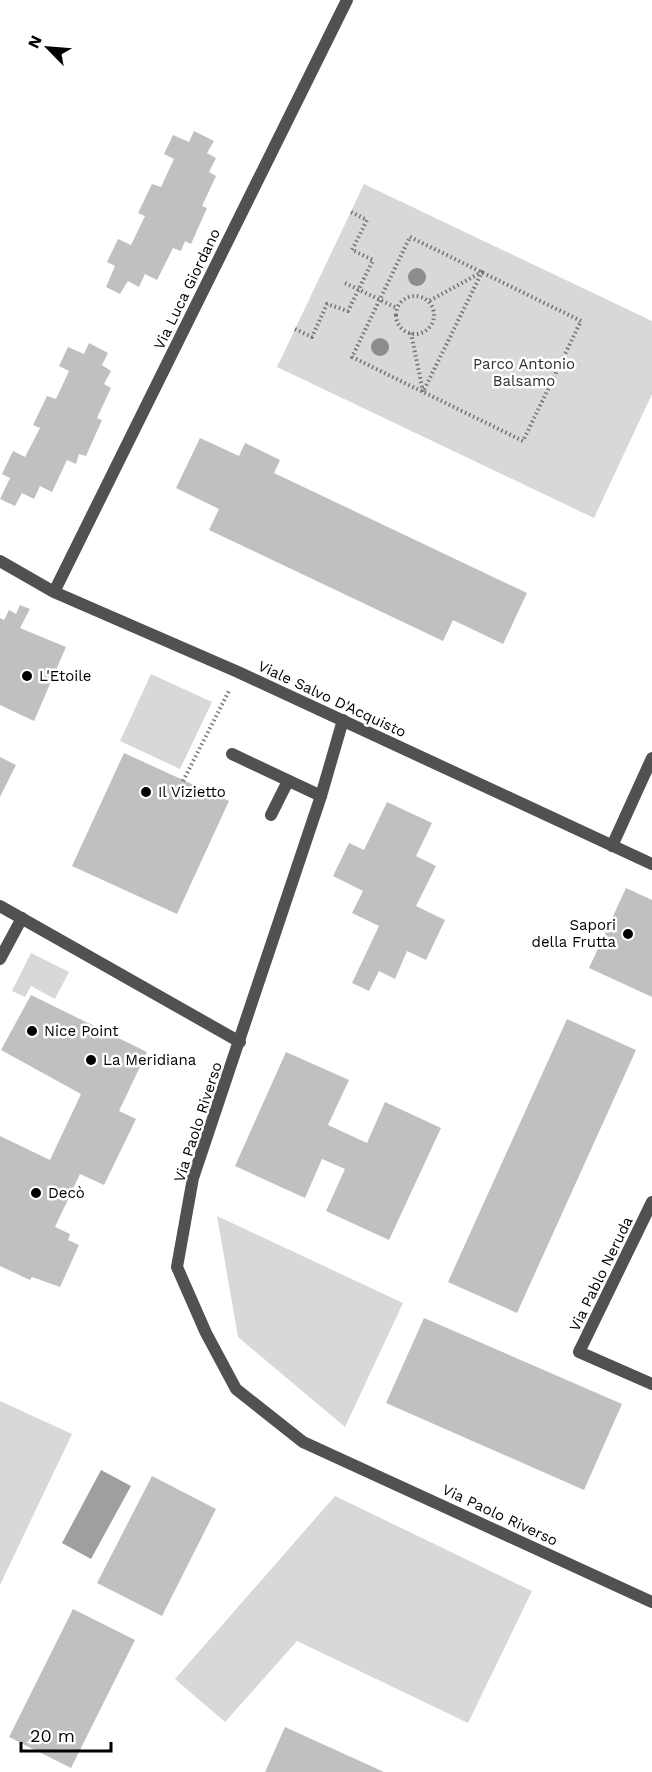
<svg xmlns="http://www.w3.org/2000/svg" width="652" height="1772" font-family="'Work Sans',sans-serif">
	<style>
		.green { fill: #d8d8d8 }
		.water { fill: #9f9f9f }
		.building { fill: #c0c0c0 }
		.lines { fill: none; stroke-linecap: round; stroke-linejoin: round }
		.path { stroke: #737373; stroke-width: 4; stroke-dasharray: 1.5 3; stroke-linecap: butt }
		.service { stroke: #515151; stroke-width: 12 }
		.minor { stroke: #515151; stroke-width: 12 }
		.tree { fill: #8d8d8d }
		.poi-dot { fill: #000; stroke: #fff; stroke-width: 2 }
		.labels { text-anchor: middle; stroke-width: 5; stroke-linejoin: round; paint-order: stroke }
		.street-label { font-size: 15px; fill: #000; stroke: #fff }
		.park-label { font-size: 15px; fill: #2f2f2f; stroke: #fff }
		.poi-label { font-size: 15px; fill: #000; stroke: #fff; text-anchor: start }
	</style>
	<rect width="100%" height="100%" fill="#fff"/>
	<path class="green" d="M 364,184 L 652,321 L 652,394 L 594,518 L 277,367 Z
		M 151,674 L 212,702 L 180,769 L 120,741 Z
		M 31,953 L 69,972 L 55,999 L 31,986 L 25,997 L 12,991 Z
		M 217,1216 L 403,1303 L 345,1427 L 238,1337 Z
		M 0,1401 L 72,1434 L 0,1585 Z
		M 335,1496 L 532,1591 L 468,1723 L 297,1641 L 225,1722 L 175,1679 Z"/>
	<path class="water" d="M 101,1470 L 131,1486 L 91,1559 L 62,1543 Z"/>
	<path class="building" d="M 194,131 L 214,141 L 207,153 L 216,158 L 209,172 L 216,176 L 202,206 L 207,208 L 191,244 L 185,241 L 181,251 L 173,248 L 157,280 L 145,274 L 139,287 L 128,281 L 120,294 L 106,287 L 115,266 L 107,262 L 118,239 L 131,245 L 145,216 L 138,213 L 152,184 L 161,187 L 174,159 L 164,154 L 173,135 L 189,142 Z
		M 89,343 L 108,353 L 102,365 L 111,371 L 104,384 L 111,388 L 97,418 L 102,420 L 86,456 L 79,454 L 76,464 L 67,460 L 52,492 L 40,486 L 34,499 L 22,493 L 15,506 L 0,499 L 10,478 L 2,474 L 13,451 L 25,457 L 40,428 L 33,425 L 47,396 L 56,399 L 69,371 L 59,366 L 68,347 L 84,354 Z
		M 200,438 L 239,456 L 245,443 L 280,460 L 274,473 L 527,593 L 503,644 L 453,620 L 443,641 L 209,530 L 219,509 L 176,488 Z
		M 20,605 L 30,609 L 20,628 L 66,647 L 34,721 L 0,705 L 0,618 L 4,620 L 9,610 L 16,614 Z
		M 124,753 L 229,801 L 177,914 L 72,866 Z
		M 0,757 L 16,765 L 0,797 Z
		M 387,802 L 432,823 L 416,856 L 436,866 L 416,906 L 445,920 L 426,960 L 407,951 L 395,979 L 379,971 L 369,991 L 352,983 L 379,926 L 352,913 L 363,891 L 333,876 L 349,843 L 364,850 Z
		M 626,888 L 652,900 L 652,997 L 589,968 Z
		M 31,995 L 147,1052 L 119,1111 L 136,1119 L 104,1185 L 80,1174 L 55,1227 L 70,1234 L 68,1240 L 79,1245 L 60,1287 L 32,1277 L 30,1280 L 0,1266 L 0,1136 L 50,1160 L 81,1094 L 1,1050 Z
		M 567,1019 L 636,1050 L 517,1313 L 448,1282 Z
		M 286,1052 L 349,1080 L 328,1125 L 367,1143 L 385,1102 L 441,1128 L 389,1240 L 326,1211 L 345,1169 L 322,1159 L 305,1198 L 235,1166 Z
		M 424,1318 L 622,1404 L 584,1490 L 386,1403 Z
		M 152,1476 L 216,1509 L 162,1616 L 97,1583 Z
		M 73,1609 L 135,1640 L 71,1768 L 9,1737 Z
		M 285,1727 L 384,1772 L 265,1772 Z"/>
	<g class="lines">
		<path class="path" d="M 410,237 L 581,321 L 523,441 L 352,357 Z
			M 345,283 L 397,308
			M396 315a19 19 0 1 1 38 0a19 19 0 1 1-38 0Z
			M 295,329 L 312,337 L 327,304 L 348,311 L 373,260 L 352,250 L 367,220 L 351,212
			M 411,333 L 423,392 L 482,272 L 429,301
			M 183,781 L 230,689"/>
		<path class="service" d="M 232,754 L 321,796
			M 271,815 L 288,781
			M 0,959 L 22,918"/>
		<path class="minor" d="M 0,561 L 54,592 L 238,672 L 652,864
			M 54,592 L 347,0
			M 343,720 L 321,796 L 193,1178 L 177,1267 L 206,1333 L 236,1389 L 303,1442 L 652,1602
			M 612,846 L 652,758
			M 0,906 L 240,1042
			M 652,1202 L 579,1352 L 652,1384"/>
	</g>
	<g class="tree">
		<circle cx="417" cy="277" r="9"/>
		<circle cx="380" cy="347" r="9"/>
	</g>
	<g class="poi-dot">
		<circle cx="27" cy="676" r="6"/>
		<circle cx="146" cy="792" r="6"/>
		<circle cx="628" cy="934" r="6"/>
		<circle cx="32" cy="1031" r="6"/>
		<circle cx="91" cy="1060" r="6"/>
		<circle cx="36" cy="1193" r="6"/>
	</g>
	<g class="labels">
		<g class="street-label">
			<text transform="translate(187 289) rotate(-64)" y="5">Via Luca Giordano</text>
			<text transform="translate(332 699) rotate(25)" y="5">Viale Salvo D'Acquisto</text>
			<text transform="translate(198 1122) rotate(-72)" y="5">Via Paolo Riverso</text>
			<text transform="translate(601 1274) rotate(-64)" y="5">Via Pablo Neruda</text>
			<text transform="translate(500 1515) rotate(25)" y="5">Via Paolo Riverso</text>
		</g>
		<g class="park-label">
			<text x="524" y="369">Parco Antonio<tspan x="524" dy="17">Balsamo</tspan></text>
		</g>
		<g class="poi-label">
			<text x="39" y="681">L'Etoile</text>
			<text x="158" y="797">Il Vizietto</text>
			<text x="616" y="930" text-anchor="end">Sapori<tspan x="616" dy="17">della Frutta</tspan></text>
			<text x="44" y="1036">Nice Point</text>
			<text x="103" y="1065">La Meridiana</text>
			<text x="48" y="1198">Decò</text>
		</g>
	</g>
	<g transform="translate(48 48) rotate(295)" stroke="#ffffff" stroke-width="4.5" paint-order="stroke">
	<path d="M0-4.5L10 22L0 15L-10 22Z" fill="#000000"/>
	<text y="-9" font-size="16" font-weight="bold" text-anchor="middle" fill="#000000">N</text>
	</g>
	<path d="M21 1742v9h90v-9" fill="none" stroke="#000000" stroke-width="3"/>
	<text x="30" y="1742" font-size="18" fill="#000000" stroke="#ffffff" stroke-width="4.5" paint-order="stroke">20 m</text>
</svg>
